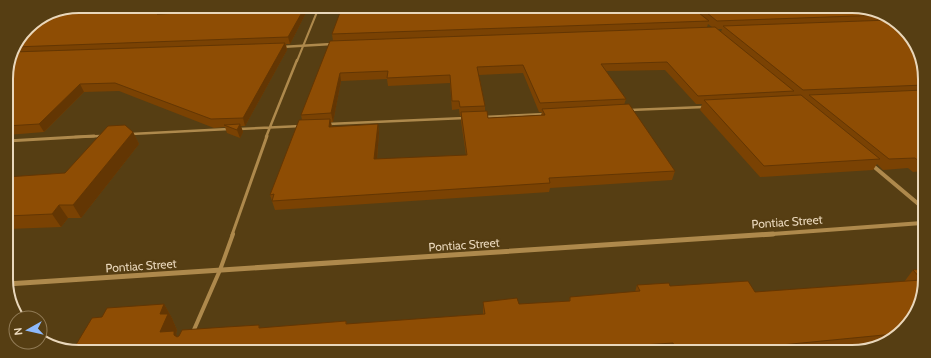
<svg xmlns="http://www.w3.org/2000/svg" width="931" height="358" font-family="Cabin,sans-serif">
	<style>
		.lines { fill: none; stroke-linecap: round; stroke-linejoin: round }
		.lane-far3 { stroke: #ae894c; stroke-width: 2 }
		.lane-far2 { stroke: #ae894c; stroke-width: 2.5 }
		.lane-far1 { stroke: #ae894c; stroke-width: 3 }
		.lane { stroke: #ae894c; stroke-width: 4 }
		.street-far2 { stroke: #ae894c; stroke-width: 2.5 }
		.street-far1 { stroke: #ae894c; stroke-width: 4 }
		.street { stroke: #ae894c; stroke-width: 5 }
		.wall { fill: #7a4203; fill-rule: evenodd }
		.shaded-wall { fill: #633603 }
		.building { fill: #8e4d04; stroke: #633603 }
		.labels { text-anchor: middle; stroke-width: 4; stroke-linejoin: round; paint-order: stroke }
		.street-label { font-size: 12px; fill: #e9d7bb; stroke: #563e13 }
		.rim { fill: none; stroke: #e9d7bb; stroke-width: 2 }
	</style>
	<rect width="100%" height="100%" fill="#563e13"/>
	<g class="lines">
		<path class="lane-far3" d="M 297,61 L 319,7"/>
		<path class="lane-far2" d="M 630,110 L 704,107
			M 484,117 L 545,114
			M 328,124 L 465,118
			M 239,129 L 301,126
			M 131,134 L 229,129
			M 75,137 L 101,136
			M 266,137 L 297,60"/>
		<path class="lane-far1" d="M 7,141 L 94,136
			M 232,235 L 267,136"/>
		<path class="lane" d="M 193,332 L 220,270 L 233,234"/>
		<path class="street-far2" d="M 281,47 L 332,44"/>
		<path class="street-far1" d="M 872,165 L 922,207
			M 759,235 L 922,223"/>
		<path class="street" d="M 7,284 L 773,234"/>
	</g>
	<path class="wall" d="M 262,7 L 309,7 L 290,44 L 286,44 L 287,50 L 245,126 L 241,126 L 243,132 L 240,138 L 227,133 L 225,127 L 214,128 L 119,91 L 84,92 L 44,132 L 7,135 L 6,74 L 14,47 L 31,24 L 160,13 L 160,14 L 260,10 Z
		M 342,7 L 875,10 L 910,35 L 924,70 L 923,171 L 913,172 L 908,168 L 883,170 L 877,164 L 873,170 L 760,177 L 700,110 L 702,104 L 696,104 L 665,70 L 606,71 L 626,99 L 624,105 L 675,171 L 672,180 L 550,188 L 549,192 L 275,210 L 270,195 L 302,120 L 301,115 L 333,41 L 332,34 ZM 708,24 L 712,27 L 713,27 L 707,27 ZM 717,29 L 722,29 L 721,32 ZM 523,73 L 539,112 L 542,112 L 541,115 L 488,118 L 485,111 L 485,106 L 479,75 ZM 387,79 L 388,86 L 450,83 L 452,110 L 459,109 L 460,116 L 461,116 L 461,121 L 466,155 L 377,159 L 379,133 L 378,124 L 332,127 L 331,122 L 333,122 L 341,81 Z
		M 133,132 L 139,144 L 81,218 L 68,218 L 61,227 L 7,229 L 7,177 L 65,173 Z
		M 922,269 L 921,302 L 896,337 L 856,352 L 74,348 L 102,317 L 164,304 L 173,320 L 173,321 L 177,330 L 176,334 L 177,336 L 259,325 L 260,328 L 346,321 L 347,324 L 483,314 L 483,302 L 519,304 L 569,301 L 570,297 L 635,292 L 637,285 L 670,286 L 755,292 L 904,282 L 913,270 Z"/>
	<path class="shaded-wall" d="M 157,6 L 166,6 L 160,13 L 162,19 L 150,12 Z
		M 305,7 L 309,7 L 290,44 L 288,37 Z
		M 285,43 L 287,50 L 245,126 L 243,118 Z
		M 340,73 L 341,81 L 333,122 L 331,113 Z
		M 80,84 L 84,92 L 44,132 L 39,124 Z
		M 330,119 L 332,128 L 329,127 Z
		M 240,124 L 243,132 L 240,138 L 237,130 Z
		M 378,124 L 379,133 L 376,169 L 374,159 Z
		M 133,132 L 139,144 L 81,218 L 73,205 Z
		M 59,205 L 68,218 L 61,227 L 52,214 Z
		M 164,304 L 173,320 L 173,321 L 177,330 L 176,334 L 183,347 L 160,332 L 160,314 Z"/>
	<path class="building" d="M 79,6 L 157,6 L 150,12 L 159,12 L 157,14 L 260,10 L 262,7 L 305,7 L 288,37 L 14,47 L 22,36 L 30,31 L 26,31 L 31,24 Z
		M 342,7 L 694,9 L 709,21 L 332,34 Z
		M 702,9 L 875,10 L 883,15 L 717,21 Z
		M 890,20 L 910,35 L 924,70 L 924,85 L 803,90 L 723,26 Z
		M 715,27 L 794,91 L 698,96 L 667,62 L 601,64 L 626,99 L 540,103 L 523,65 L 477,67 L 485,106 L 460,107 L 459,101 L 452,101 L 450,75 L 387,78 L 388,71 L 340,73 L 331,113 L 301,115 L 330,41 Z
		M 285,43 L 243,118 L 211,119 L 115,83 L 80,84 L 39,124 L 6,126 L 6,74 L 12,52 Z
		M 924,90 L 923,162 L 920,162 L 915,158 L 889,159 L 809,95 Z
		M 801,95 L 880,159 L 764,166 L 704,100 Z
		M 629,104 L 675,171 L 549,178 L 550,183 L 272,201 L 274,194 L 270,195 L 299,120 L 330,119 L 329,127 L 378,124 L 374,159 L 467,155 L 461,112 L 487,111 L 488,118 L 545,115 L 542,109 Z
		M 240,124 L 237,130 L 224,125 Z
		M 125,125 L 133,132 L 73,205 L 59,205 L 52,214 L 7,216 L 7,177 L 65,173 L 108,126 Z
		M 922,269 L 921,279 L 913,270 Z
		M 921,280 L 921,302 L 897,336 L 894,334 L 730,350 L 728,347 L 677,351 L 673,343 L 612,347 L 614,350 L 611,351 L 74,348 L 92,318 L 102,317 L 107,308 L 164,304 L 160,314 L 168,314 L 160,332 L 174,331 L 174,335 L 177,337 L 179,336 L 182,330 L 226,327 L 259,325 L 259,328 L 346,321 L 346,324 L 485,314 L 483,302 L 517,298 L 519,304 L 570,301 L 570,297 L 640,291 L 637,285 L 669,283 L 670,286 L 748,281 L 755,292 Z"/>
	<g class="labels">
		<g class="street-label">
			<text transform="translate(787 222) rotate(-4)" y="4">Pontiac Street</text>
			<text transform="translate(464 245) rotate(-4)" y="4">Pontiac Street</text>
			<text transform="translate(141 266) rotate(-4)" y="4">Pontiac Street</text>
		</g>
	</g>
	<path d="M0 0H931V358H0ZM79 13H852A66 66 0 0 1 918 79V279A66 66 0 0 1 852 345H79A66 66 0 0 1 13 279V79A66 66 0 0 1 79 13Z" fill="#563e13" fill-rule="evenodd"/>
	<path class="rim" d="M79 13H852A66 66 0 0 1 918 79V279A66 66 0 0 1 852 345H79A66 66 0 0 1 13 279V79A66 66 0 0 1 79 13Z"/>
	<g transform="translate(28 330) rotate(262)"><circle r="19" fill="#563e13" stroke="#917b56"/>
	<path d="M0-3L7 15L0 10L-7 15Z" fill="#8db9fc"/>
	<text y="-6" font-size="11" font-weight="bold" text-anchor="middle" fill="#e9d7bb">N</text>
	</g>
</svg>
